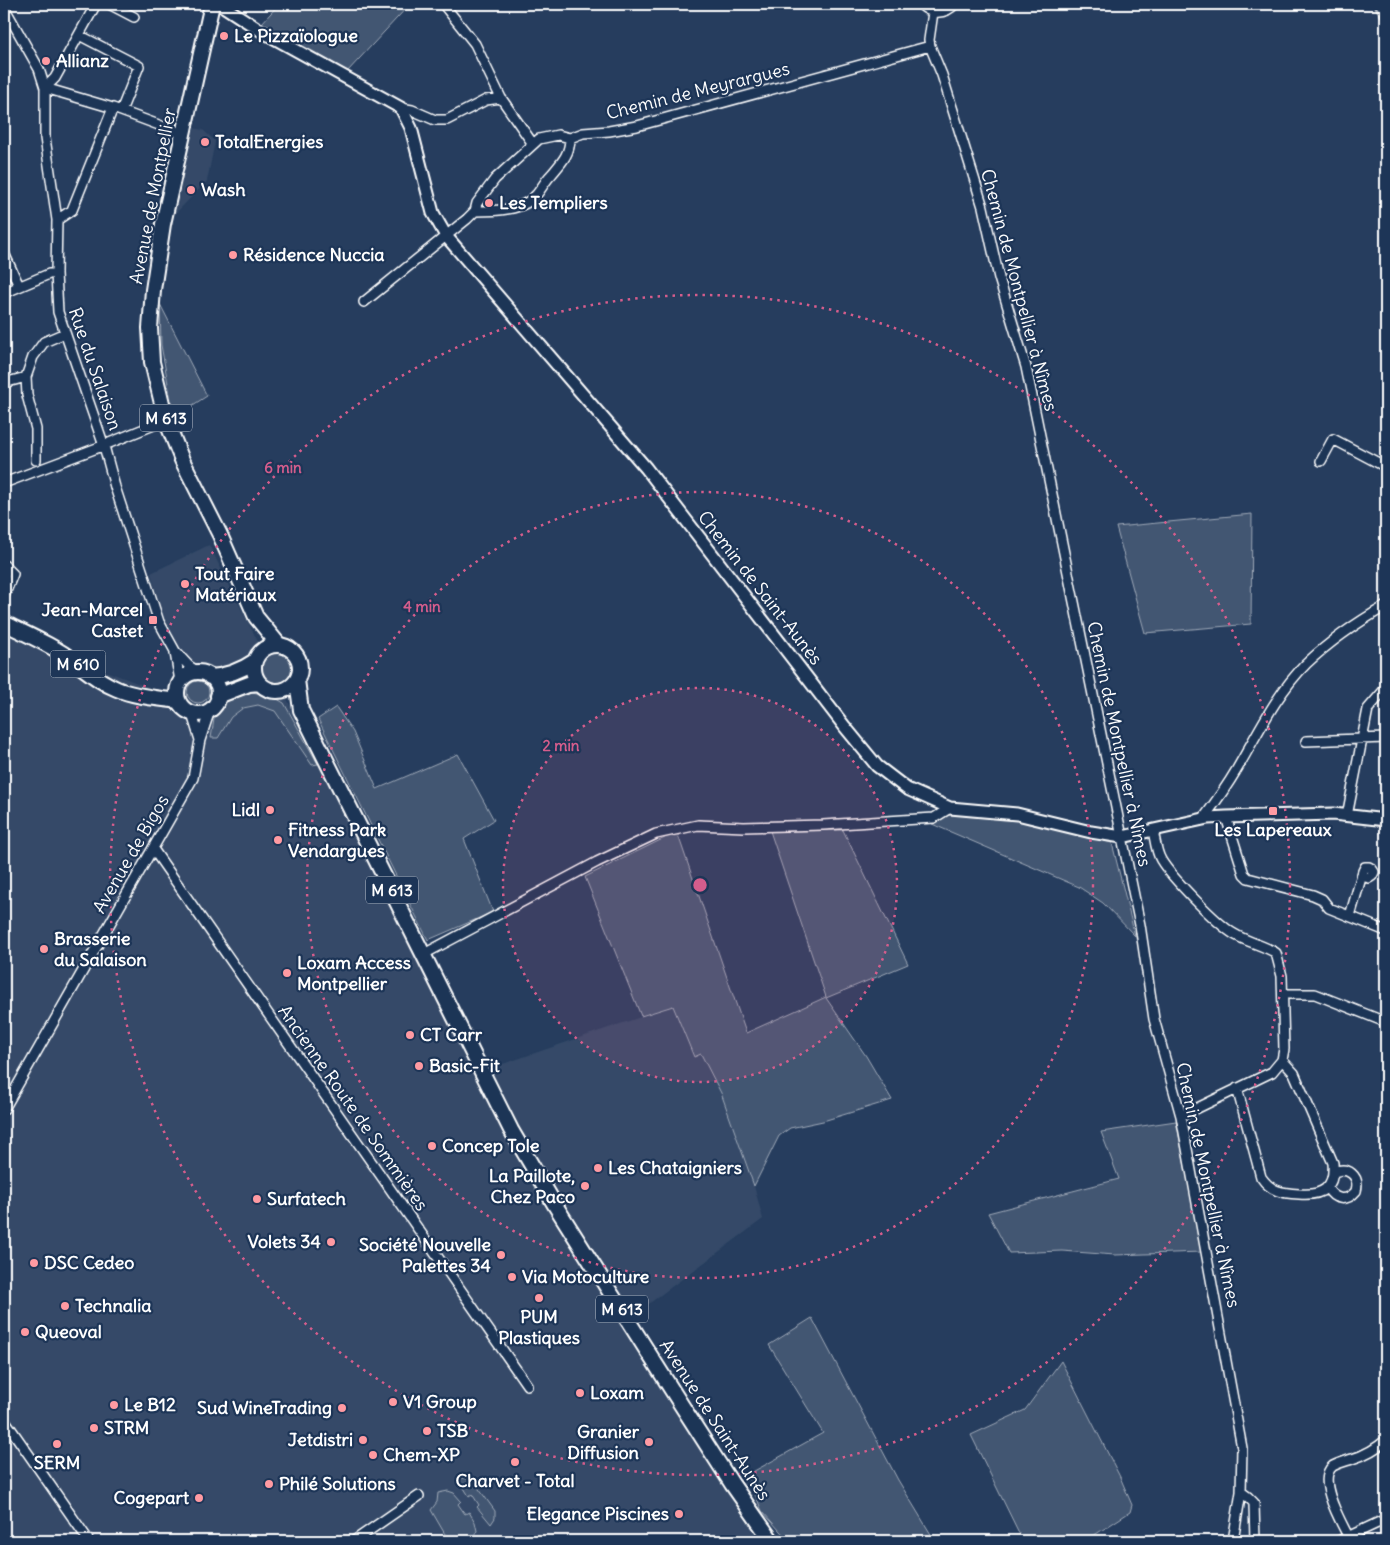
<svg xmlns="http://www.w3.org/2000/svg" width="1390" height="1545" font-family="Delius,sans-serif">
	<style>
		.built { fill: #344a68 }
		.green { fill: #425672; stroke: #a0aab8 }
		.lines { fill: none; stroke-linecap: round; stroke-linejoin: round }
		.stream { stroke: #a4aebb; stroke-width: 2.5 }
		.minor-casing { stroke: #fff; stroke-width: 12 }
		.tertiary-casing { stroke: #fff; stroke-width: 15 }
		.primary-casing { stroke: #fff; stroke-width: 18 }
		.minor { stroke: #1d3557; stroke-width: 9 }
		.tertiary { stroke: #1d3557; stroke-width: 11 }
		.primary { stroke: #1d3557; stroke-width: 14 }
		.ring { fill: none; stroke: #d45d8c; stroke-width: 2.5; stroke-dasharray: 2.5 5 }
		.poi-dot { fill: #ff9aa2; stroke: #1d3557; stroke-width: 2 }
		.labels { text-anchor: middle; stroke-width: 4.5; stroke-linejoin: round; paint-order: stroke }
		.shield { fill: #1d3557; stroke: #bbc2cd; stroke-width: 1 }
		.shield-label { font-size: 16px; font-weight: bold; fill: #fff }
		.poi-label { font-size: 18px; font-weight: bold; fill: #fff; stroke: #1d3557; text-anchor: start }
		.street-label { font-size: 18px; fill: #fff; stroke: #1d3557 }
		.centre { fill: #d45d8c; stroke: #1d3557; stroke-width: 2.5 }
		.ring-label { font-size: 15px; text-anchor: middle; font-weight: bold; fill: #d45d8c; stroke: #1d3557; stroke-width: 4.5; stroke-linejoin: round; paint-order: stroke }
	</style>
	<rect width="100%" height="100%" fill="#263d5e"/>
	<filter id="ink" filterUnits="userSpaceOnUse"><feTurbulence type="fractalNoise" baseFrequency=".02" numOctaves="2"/><feDisplacementMap in="SourceGraphic" scale="10" xChannelSelector="R" yChannelSelector="G"/><feConvolveMatrix kernelMatrix="1 2 1 2 8 2 1 2 1" color-interpolation-filters="sRGB"/></filter>
	<g filter="url(#ink)">
		<path class="built" d="M 193,128 L 203,130 L 215,141 L 207,181 L 174,215 Z
			M 209,545 L 476,1073 L 673,1006 L 694,1057 L 701,1053 L 721,1093 L 754,1186 L 763,1219 L 639,1311 L 621,1327 L 733,1500 L 762,1541 L 4,1541 L 4,632 L 184,701 L 151,573 Z"/>
		<path class="green" d="M 279,4 L 410,4 L 347,72 L 262,23 Z
			M 160,304 L 207,396 L 174,417 L 161,345 Z
			M 1252,514 L 1251,624 L 1145,633 L 1116,527 Z
			M261 667a16 16 0 1 1 32 0a16 16 0 1 1-32 0Z
			M187 692a11 11 0 1 1 22 0a11 11 0 1 1-22 0Z
			M 252,692 L 272,696 L 284,703 L 318,764 L 312,765 L 275,711 L 258,705 L 243,708 L 231,717 L 218,738 L 211,738 L 215,713 L 229,700 Z
			M 336,707 L 353,732 L 377,789 L 458,754 L 494,820 L 464,839 L 493,912 L 428,940 L 318,719 Z
			M 951,814 L 1014,819 L 1112,843 L 1135,936 L 1103,903 L 1079,887 L 932,824 Z
			M 843,830 L 908,964 L 826,998 L 866,1056 L 892,1100 L 823,1121 L 790,1128 L 779,1136 L 754,1186 L 721,1093 L 701,1054 L 694,1057 L 673,1006 L 641,1016 L 585,877 L 677,832 L 746,1033 L 826,997 L 770,831 Z
			M 1176,1121 L 1202,1252 L 1115,1255 L 1062,1251 L 1009,1253 L 988,1213 L 1119,1179 L 1101,1132 Z
			M 812,1318 L 898,1480 L 935,1541 L 789,1541 L 762,1511 L 747,1475 L 823,1433 L 769,1345 Z
			M 1061,1361 L 1120,1477 L 1132,1505 L 1130,1512 L 1096,1534 L 1080,1541 L 1023,1541 L 971,1435 L 1025,1410 Z
			M 461,1478 L 471,1479 L 474,1482 L 495,1511 L 495,1518 L 491,1524 L 477,1507 L 479,1505 L 472,1494 L 469,1496 L 459,1480 Z
			M 448,1491 L 454,1493 L 461,1501 L 458,1504 L 465,1514 L 469,1512 L 475,1522 L 477,1531 L 469,1541 L 449,1541 L 431,1510 L 437,1502 L 438,1493 Z"/>
		<g class="lines">
			<path class="stream" d="M 1374,4 L 1386,24"/>
			<g class="minor-casing">
				<path id="minor" d="M 109,4 L 134,17
					M 443,4 L 475,44 L 501,98
					M 920,4 C 931,15 945,15 955,4
					M 4,7 L 39,69 L 45,88 L 45,138 L 57,220 L 56,273 L 58,312 L 104,446 L 115,487 L 159,622 L 175,651 L 189,666 L 198,672
					M 933,12 L 929,40 L 930,46 L 942,75 L 983,207 L 999,278 L 1026,367 L 1140,925 L 1154,1019 L 1181,1116 L 1242,1448 L 1241,1492 L 1233,1541
					M 79,35 L 139,66 L 121,111
					M 45,88 L 113,108 L 183,134
					M 45,88 L 55,78 L 96,4
					M 401,108 L 412,110 L 435,120 L 447,120 L 486,100 L 501,98 L 533,144
					M 475,211 L 477,203 L 495,179 L 539,139 L 558,135 L 570,138 L 583,133 L 609,131 L 637,126 L 930,46
					M 57,220 L 72,210 L 113,108
					M 4,253 L 19,286
					M 4,293 L 49,274 L 56,273
					M 364,302 L 467,219 L 475,211 C 494,211 524,211 537,194 C 542,188 545,181 551,175 C 561,163 570,155 570,138
					M 4,383 L 26,377
					M 36,460 L 36,429 L 27,395 L 26,377 L 33,357 L 44,342 L 65,333
					M 1321,461 L 1333,439 L 1386,467
					M 4,483 L 97,448 L 166,420
					M 4,565 L 13,574 L 4,596
					M 175,653 L 180,681
					M 192,714 L 200,740
					M 1306,741 L 1386,738
					M 1347,816 L 1368,709 L 1386,688
					M 1226,817 L 1244,874 L 1248,878 L 1313,895 L 1322,899 L 1329,908 L 1386,931
					M 1203,819 C 1215,803 1227,786 1237,769 C 1258,733 1276,694 1306,664 C 1329,642 1358,622 1386,606
					M 1153,830 C 1155,839 1156,852 1161,860 C 1171,877 1217,924 1234,934 C 1247,942 1263,945 1276,953 L 1282,976 L 1284,1049 L 1282,1060 L 1272,1072 L 1181,1116
					M 153,849 L 527,1385
					M 1350,916 L 1363,871 L 1365,867 L 1369,867 L 1372,869 L 1374,872 L 1372,876 L 1369,878 L 1365,877 L 1363,874
					M 424,954 L 597,862 L 656,834 L 698,825 L 744,827 L 823,825 L 934,818 L 950,808
					M 1283,994 L 1315,994 L 1383,1021 L 1386,1024
					M 1237,1088 L 1261,1177 C 1271,1192 1282,1193 1299,1194 C 1323,1196 1335,1188 1333,1163 L 1294,1073 L 1282,1060
					M 4,1109 L 193,778 L 200,740 L 210,710
					M 1327,1187 C 1334,1201 1347,1202 1356,1191 C 1360,1176 1348,1166 1334,1172
					M 4,1419 L 89,1541
					M 1241,1492 L 1248,1497 L 1254,1503 L 1255,1541
					M 1348,1536 C 1341,1522 1316,1479 1333,1466 C 1338,1463 1346,1461 1352,1459 C 1365,1455 1376,1449 1386,1440
					M 354,1541 L 419,1496
					M 1339,1541 L 1386,1519"/>
			</g>
			<g class="tertiary-casing">
				<path id="tertiary" d="M 220,4 L 263,32 L 401,108 L 411,128 L 433,213 L 446,236 L 646,468 L 845,727 L 877,766 L 907,789 L 950,808 L 1017,814 L 1091,832 L 1122,837 L 1208,818 L 1226,817 L 1333,814 L 1386,820"/>
			</g>
			<g class="primary-casing">
				<path id="primary" d="M 212,4 L 163,224 L 153,290 L 150,328 L 152,362 L 166,420 L 182,460 L 220,535 L 256,617 L 279,645
					M 4,623 C 28,635 54,646 75,662 C 90,673 100,682 117,689 C 136,697 158,698 178,701
					M254 668a23 23 0 1 1 46 0a23 23 0 1 1-46 0Z
					M177 693a21 21 0 1 1 42 0a21 21 0 1 1-42 0Z
					M 210,677 C 226,676 242,670 255,661
					M 297,680 L 301,710 L 511,1130 L 555,1205 L 682,1406 L 732,1484 L 772,1541
					M 218,696 L 249,684 L 259,683"/>
			</g>
			<use href="#minor" class="minor"/>
			<use href="#tertiary" class="tertiary"/>
			<use href="#primary" class="primary"/>
		</g>
	</g>
	<circle cx="700" cy="885" r="197" fill="#d45d8c" fill-opacity=".12"/>
	<g class="ring">
		<circle cx="700" cy="885" r="197"/>
		<circle cx="700" cy="885" r="393"/>
		<circle cx="700" cy="885" r="590"/>
	</g>
	<g class="poi-dot">
		<circle cx="224" cy="36" r="5"/>
		<circle cx="46" cy="61" r="5"/>
		<circle cx="205" cy="142" r="5"/>
		<circle cx="191" cy="190" r="5"/>
		<circle cx="489" cy="203" r="5"/>
		<circle cx="233" cy="255" r="5"/>
		<circle cx="185" cy="584" r="5"/>
		<rect x="148" y="615" width="10" height="10" rx="2.5"/>
		<circle cx="270" cy="810" r="5"/>
		<rect x="1268" y="806" width="10" height="10" rx="2.5"/>
		<circle cx="278" cy="840" r="5"/>
		<circle cx="44" cy="949" r="5"/>
		<circle cx="287" cy="973" r="5"/>
		<circle cx="410" cy="1035" r="5"/>
		<circle cx="419" cy="1066" r="5"/>
		<circle cx="432" cy="1146" r="5"/>
		<circle cx="598" cy="1168" r="5"/>
		<circle cx="585" cy="1186" r="5"/>
		<circle cx="257" cy="1199" r="5"/>
		<circle cx="331" cy="1242" r="5"/>
		<circle cx="501" cy="1255" r="5"/>
		<circle cx="34" cy="1263" r="5"/>
		<circle cx="512" cy="1277" r="5"/>
		<circle cx="539" cy="1298" r="5"/>
		<circle cx="65" cy="1306" r="5"/>
		<circle cx="25" cy="1332" r="5"/>
		<circle cx="580" cy="1393" r="5"/>
		<circle cx="393" cy="1402" r="5"/>
		<circle cx="114" cy="1405" r="5"/>
		<circle cx="342" cy="1408" r="5"/>
		<circle cx="94" cy="1428" r="5"/>
		<circle cx="427" cy="1431" r="5"/>
		<circle cx="363" cy="1440" r="5"/>
		<circle cx="649" cy="1442" r="5"/>
		<circle cx="57" cy="1444" r="5"/>
		<circle cx="373" cy="1455" r="5"/>
		<circle cx="515" cy="1462" r="5"/>
		<circle cx="269" cy="1484" r="5"/>
		<circle cx="199" cy="1498" r="5"/>
		<circle cx="679" cy="1514" r="5"/>
	</g>
	<g class="labels">
		<g class="shield">
			<rect x="140" y="404.5" width="52" height="27" rx="4"/>
			<rect x="50.5" y="650.5" width="55" height="27" rx="4"/>
			<rect x="366" y="876.5" width="52" height="27" rx="4"/>
			<rect x="596" y="1295.5" width="52" height="27" rx="4"/>
		</g>
		<g class="shield-label">
			<text x="166" y="424">M 613</text>
			<text x="78" y="670">M 610</text>
			<text x="392" y="896">M 613</text>
			<text x="622" y="1315">M 613</text>
		</g>
		<g class="poi-label">
			<text x="234" y="42">Le Pizzaïologue</text>
			<text x="56" y="67">Allianz</text>
			<text x="215" y="148">TotalEnergies</text>
			<text x="201" y="196">Wash</text>
			<text x="499" y="209">Les Templiers</text>
			<text x="243" y="261">Résidence Nuccia</text>
			<text x="195" y="580">Tout Faire<tspan x="195" dy="21">Matériaux</tspan></text>
			<text x="143" y="616" text-anchor="end">Jean-Marcel<tspan x="143" dy="21">Castet</tspan></text>
			<text x="260" y="816" text-anchor="end">Lidl</text>
			<text x="288" y="836">Fitness Park<tspan x="288" dy="21">Vendargues</tspan></text>
			<text x="1273" y="836" text-anchor="middle">Les Lapereaux</text>
			<text x="54" y="945">Brasserie<tspan x="54" dy="21">du Salaison</tspan></text>
			<text x="297" y="969">Loxam Access<tspan x="297" dy="21">Montpellier</tspan></text>
			<text x="420" y="1041">CT Carr</text>
			<text x="429" y="1072">Basic-Fit</text>
			<text x="442" y="1152">Concep Tole</text>
			<text x="608" y="1174">Les Chataigniers</text>
			<text x="575" y="1182" text-anchor="end">La Paillote,<tspan x="575" dy="21">Chez Paco</tspan></text>
			<text x="267" y="1205">Surfatech</text>
			<text x="321" y="1248" text-anchor="end">Volets 34</text>
			<text x="491" y="1251" text-anchor="end">Société Nouvelle<tspan x="491" dy="21">Palettes 34</tspan></text>
			<text x="44" y="1269">DSC Cedeo</text>
			<text x="522" y="1283">Via Motoculture</text>
			<text x="75" y="1312">Technalia</text>
			<text x="539" y="1323" text-anchor="middle">PUM<tspan x="539" dy="21">Plastiques</tspan></text>
			<text x="35" y="1338">Queoval</text>
			<text x="590" y="1399">Loxam</text>
			<text x="403" y="1408">V1 Group</text>
			<text x="124" y="1411">Le B12</text>
			<text x="332" y="1414" text-anchor="end">Sud WineTrading</text>
			<text x="104" y="1434">STRM</text>
			<text x="437" y="1437">TSB</text>
			<text x="639" y="1438" text-anchor="end">Granier<tspan x="639" dy="21">Diffusion</tspan></text>
			<text x="353" y="1446" text-anchor="end">Jetdistri</text>
			<text x="383" y="1461">Chem-XP</text>
			<text x="57" y="1469" text-anchor="middle">SERM</text>
			<text x="515" y="1487" text-anchor="middle">Charvet - Total</text>
			<text x="279" y="1490">Philé Solutions</text>
			<text x="189" y="1504" text-anchor="end">Cogepart</text>
			<text x="669" y="1520" text-anchor="end">Elegance Piscines</text>
		</g>
		<g class="street-label">
			<text transform="translate(698 91) rotate(-14)" y="6">Chemin de Meyrargues</text>
			<text transform="translate(153 196) rotate(-79)" y="6">Avenue de Montpellier</text>
			<text transform="translate(1019 290) rotate(75)" y="6">Chemin de Montpellier à Nîmes</text>
			<text transform="translate(95 369) rotate(71)" y="6">Rue du Salaison</text>
			<text transform="translate(760 588) rotate(52)" y="6">Chemin de Saint-Aunès</text>
			<text transform="translate(1119 744) rotate(78)" y="6">Chemin de Montpellier à Nîmes</text>
			<text transform="translate(131 854) rotate(-60)" y="6">Avenue de Bigos</text>
			<text transform="translate(353 1108) rotate(55)" y="6">Ancienne Route de Sommières</text>
			<text transform="translate(1208 1185) rotate(78)" y="6">Chemin de Montpellier à Nîmes</text>
			<text transform="translate(715 1420) rotate(57)" y="6">Avenue de Saint-Aunès</text>
		</g>
	</g>
	<circle cx="700" cy="885" r="8" class="centre"/>
	<g class="ring-label">
		<text x="283" y="473">6 min</text>
		<text x="422" y="612">4 min</text>
		<text x="561" y="751">2 min</text>
	</g>
	<rect width="1390" height="1545" fill="none" stroke="#1d3557" stroke-width="20"/>
	<rect x="10" y="10" width="1370" height="1525" fill="none" stroke="#fff" stroke-width="2" filter="url(#ink)"/>
</svg>
